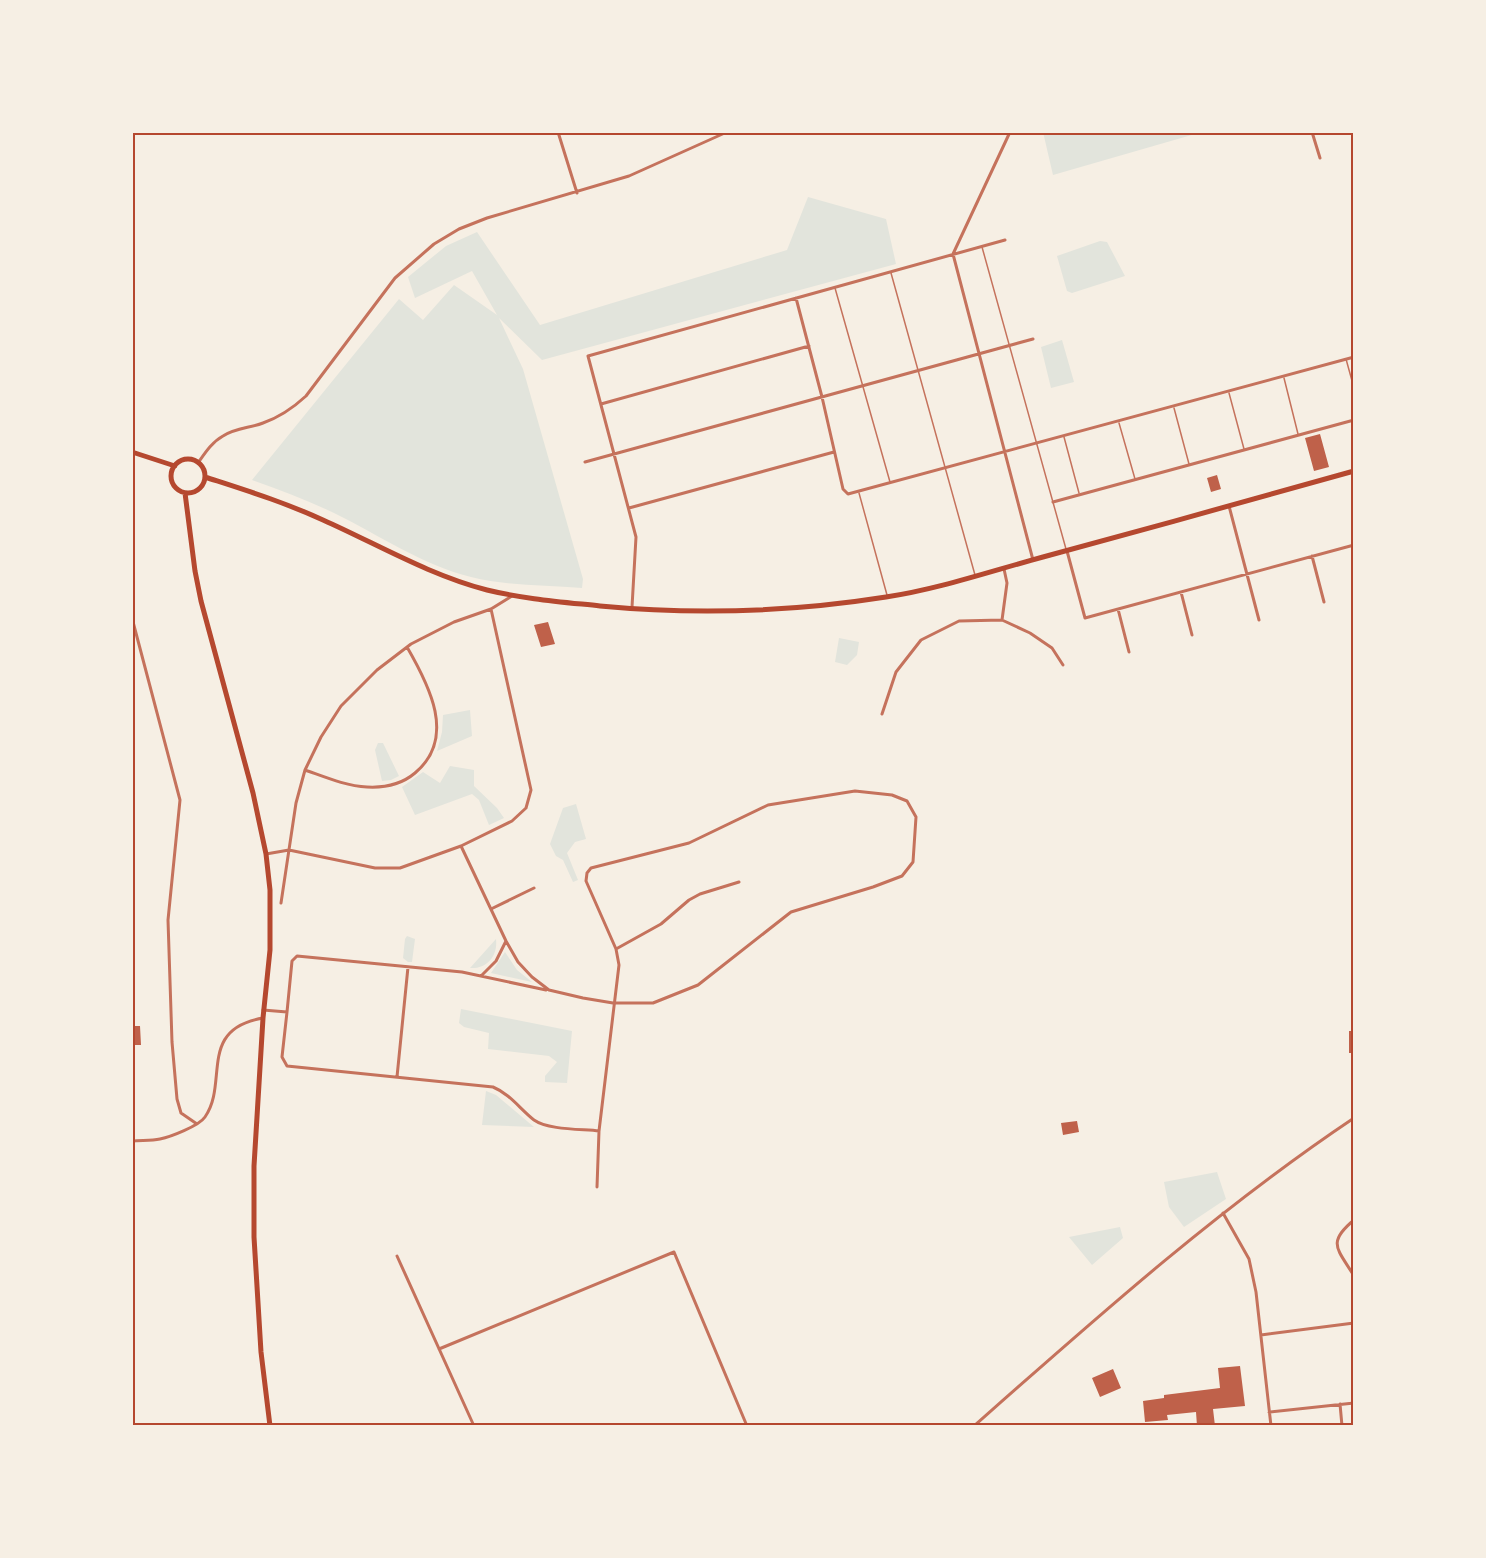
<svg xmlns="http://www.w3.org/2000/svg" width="1486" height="1558" font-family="Commissioner,sans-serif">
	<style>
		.green { fill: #e2e4dc }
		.building { fill: #bf614a }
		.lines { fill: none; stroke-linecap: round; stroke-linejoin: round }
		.service { stroke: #c5725c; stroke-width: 1.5 }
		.minor { stroke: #c5725c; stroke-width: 3 }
		.secondary { stroke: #b5482f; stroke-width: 4.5 }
		.primary { stroke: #b5482f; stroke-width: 5 }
		.neatline { fill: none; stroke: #b5482f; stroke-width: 2 }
	</style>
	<rect width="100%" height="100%" fill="#f6efe4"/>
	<path class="green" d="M 1043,132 L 1202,132 L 1053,175 Z
		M 808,197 L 886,219 L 896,264 L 542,360 L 499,318 L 523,369 L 583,579 L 582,588 C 545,585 507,586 471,577 C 422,565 379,535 334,513 C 307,500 280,490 252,480 L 399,299 L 423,320 L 454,285 L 497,315 L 472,271 L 415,298 L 408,277 L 446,246 L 477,232 L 540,325 L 787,250 Z
		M 1100,241 L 1107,242 L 1125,276 L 1072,293 L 1067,291 L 1057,256 Z
		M 1062,340 L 1074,382 L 1051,388 L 1041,347 Z
		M 839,638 L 859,642 L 857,655 L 847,665 L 835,662 Z
		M 470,710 L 472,736 L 437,751 L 442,732 L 443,715 Z
		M 378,743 L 383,743 L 399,776 L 391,780 L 382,781 L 375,750 Z
		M 450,766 L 474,770 L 474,786 L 497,808 L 504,818 L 489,825 L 479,800 L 472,794 L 415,815 L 402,787 L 423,772 L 440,783 Z
		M 576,804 L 586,839 L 575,842 L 567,853 L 578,880 L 573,882 L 563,860 L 556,856 L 550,844 L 563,808 Z
		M 407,936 L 415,939 L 412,962 L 408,962 L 403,958 L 405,939 Z
		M 496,939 C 498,956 487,969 470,968 Z
		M 505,952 L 517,970 L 532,982 L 491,973 Z
		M 461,1009 L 572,1031 L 567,1083 L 545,1082 L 545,1076 L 557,1062 L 549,1056 L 488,1049 L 489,1033 L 464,1027 L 459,1023 Z
		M 486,1091 L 496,1095 L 534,1127 L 482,1125 Z
		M 1217,1172 L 1226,1199 L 1184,1227 L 1169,1207 L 1164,1182 Z
		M 1120,1227 L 1123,1238 L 1092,1265 L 1069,1237 Z"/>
	<path class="building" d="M 1320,434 L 1329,467 L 1314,471 L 1305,438 Z
		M 1217,475 L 1221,489 L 1211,492 L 1207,478 Z
		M 548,622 L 555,644 L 541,647 L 534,625 Z
		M 132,1026 L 140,1026 L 141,1045 L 132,1045 Z
		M 1349,1031 L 1354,1031 L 1354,1053 L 1349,1053 Z
		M 1077,1121 L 1079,1132 L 1063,1135 L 1061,1123 Z
		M 1240,1366 L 1245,1406 L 1213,1409 L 1215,1426 L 1197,1426 L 1196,1412 L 1167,1415 L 1168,1420 L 1145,1422 L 1143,1401 L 1164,1398 L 1164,1395 L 1220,1388 L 1218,1368 Z
		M 1113,1369 L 1121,1388 L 1100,1397 L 1092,1378 Z"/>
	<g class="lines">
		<path class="service" d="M 982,247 L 1066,549
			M 891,273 L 975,575
			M 835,288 L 890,482
			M 1346,359 L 1354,388
			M 1284,378 L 1298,434
			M 1229,393 L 1244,449
			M 1174,408 L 1189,464
			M 1119,423 L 1135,479
			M 1064,437 L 1079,493
			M 859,493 L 887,595"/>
		<path class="minor" d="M 558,132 L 577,193
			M 1010,132 L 953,254 L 1033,560
			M 1312,132 L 1320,158
			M 796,298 L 822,397 L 843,489 L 848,494 L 1354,357
			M 601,404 L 809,346
			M 585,462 L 1033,339
			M 198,463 C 205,453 212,442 223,436 C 235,428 250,428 263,423 C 280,417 293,408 306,396 L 395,278 L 434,244 L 459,229 L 487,218 L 629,176 L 727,132
			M 1053,502 L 1354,420
			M 1229,506 L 1259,620
			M 629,508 L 834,452
			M 1067,551 L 1085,618 L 1354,545
			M 1312,556 L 1324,602
			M 1181,592 L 1192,635
			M 632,607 L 636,537 L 588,356 L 1005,240
			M 1118,609 L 1129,652
			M 132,618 L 180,800 L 168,920 L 172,1042 L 177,1099 L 181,1113 L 197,1124
			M 1002,620 L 1007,583 L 1004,569
			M 882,714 L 896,672 L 921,640 L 959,621 L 1002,620 L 1030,633 L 1052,648 L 1063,665
			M 305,770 C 325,777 346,786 367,787 C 385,788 402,784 415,773 C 457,738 429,685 407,647
			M 461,846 L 506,941 L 518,962 L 532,977 L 549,990 L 583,998 L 613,1003 L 653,1003 L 698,985 L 791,912 L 873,887 L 902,876 L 913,862 L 916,817 L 907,801 L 892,795 L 855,791 L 768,805 L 689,843 L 591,868 L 587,873 L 586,881 L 616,949 L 619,965 L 599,1131 L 597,1187
			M 266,854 L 289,850 L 375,868 L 400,868 L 461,846 L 512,821 L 526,808 L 531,790 L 491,609
			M 281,903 L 296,803 L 305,770 L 321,737 L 341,706 L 377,670 L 411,644 L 454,622 L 491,609 L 512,596
			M 491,909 L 534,888
			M 616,949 L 661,924 L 689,900 L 700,894 L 739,882
			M 481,976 L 496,961 L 506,941
			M 263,1010 L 287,1012 L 282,1057 L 287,1066 L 493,1087 C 510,1094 520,1109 534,1120 C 548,1130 582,1129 599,1131
			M 287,1012 L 292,961 L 297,956 L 462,972 L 546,990
			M 397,1077 L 408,967
			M 132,1141 C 141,1140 151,1141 160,1139 C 170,1137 199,1126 205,1117 C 229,1083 197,1029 263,1018
			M 1223,1213 L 1249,1259 L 1256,1292 L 1271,1426
			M 1354,1220 C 1326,1243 1338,1249 1354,1276
			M 397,1256 L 474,1426
			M 1261,1335 L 1354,1323
			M 439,1349 L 674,1252 L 747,1426
			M 1340,1404 L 1342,1426
			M 1269,1412 L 1354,1403
			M 974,1426 C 1096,1318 1218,1209 1354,1118"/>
		<path class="secondary" d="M 132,452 L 175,466"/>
		<path class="primary" d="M171 476a17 17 0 1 1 34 0a17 17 0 1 1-34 0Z
			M 205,477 C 245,490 284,502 323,520 C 377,544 429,575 487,590 C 524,599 563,602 600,606 C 695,615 791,612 886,597 C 939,589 991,571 1043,557 C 1147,529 1250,500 1354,471
			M 185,493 L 195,571 L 201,601 L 253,793 L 266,854 L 270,890 L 270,950 L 263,1018 L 254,1166 L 254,1237 L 261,1352 L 270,1426"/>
	</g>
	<rect width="1486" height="1558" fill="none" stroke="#f6efe4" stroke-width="267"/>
	<rect x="134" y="134" width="1218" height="1290" class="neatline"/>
</svg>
